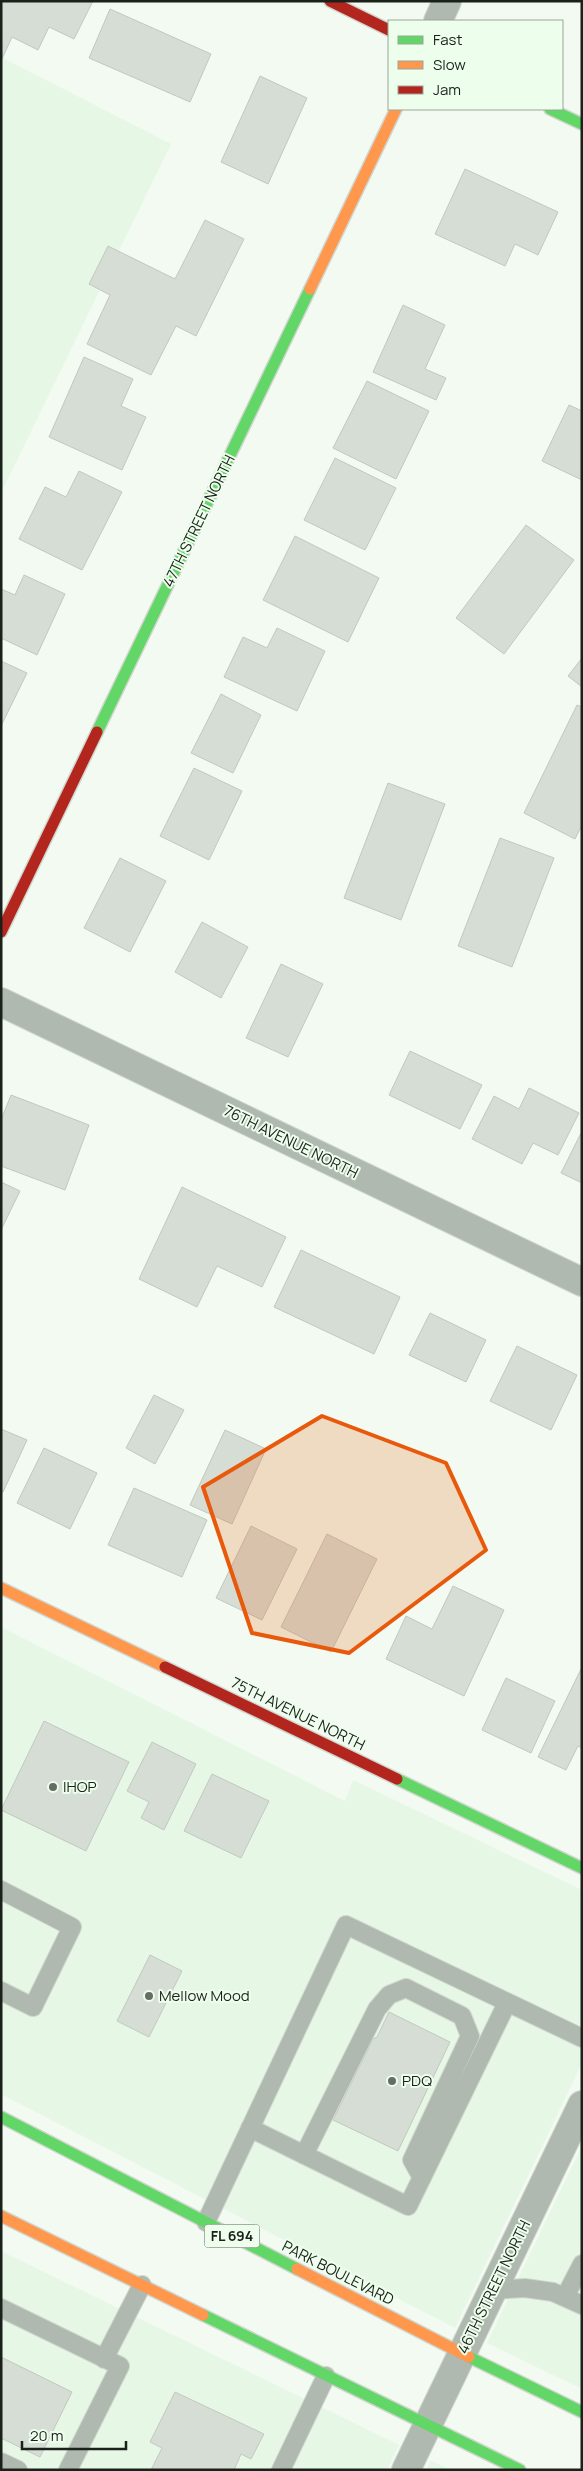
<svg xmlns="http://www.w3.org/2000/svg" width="583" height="2471" font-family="Manrope,sans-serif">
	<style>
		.built { fill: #e6f8e5 }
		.building { fill: #d5ddd5; stroke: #c1c8c1 }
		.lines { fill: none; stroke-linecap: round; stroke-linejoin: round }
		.lane-casing { stroke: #d0d6cf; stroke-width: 20 }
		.street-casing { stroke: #d0d6cf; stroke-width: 30 }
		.fast-casing { stroke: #d0d6cf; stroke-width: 14 }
		.slow-casing { stroke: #d0d6cf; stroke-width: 14 }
		.jam-casing { stroke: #d0d6cf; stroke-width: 14 }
		.lane { stroke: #afb9af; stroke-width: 18 }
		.street { stroke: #afb9af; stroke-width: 28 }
		.fast { stroke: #63d668; stroke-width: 11 }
		.slow { stroke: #ff974d; stroke-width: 11 }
		.jam { stroke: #b3261e; stroke-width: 11 }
		.marked { fill: #e8590c; fill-opacity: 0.2; stroke: #e8590c; stroke-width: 4; stroke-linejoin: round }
		.poi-dot { fill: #666d65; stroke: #eefeed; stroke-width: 2 }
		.labels { text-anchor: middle; stroke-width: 4; stroke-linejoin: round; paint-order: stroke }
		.shield { fill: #eefeed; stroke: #5a6359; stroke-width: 1 }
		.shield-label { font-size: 14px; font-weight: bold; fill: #1a211a }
		.street-label { font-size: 15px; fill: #1a211a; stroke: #eefeed }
		.poi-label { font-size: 15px; fill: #1a211a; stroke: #eefeed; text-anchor: start }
	</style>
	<rect width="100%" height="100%" fill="#f2faf1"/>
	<path class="built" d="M 1,57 L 171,144 L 1,493 Z
		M 1,1627 L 345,1801 L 353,1780 L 582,1890 L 582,2063 L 455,2328 L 1,2094 Z
		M 582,2146 L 582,2389 L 487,2343 Z
		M 1,2251 L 399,2445 L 387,2470 L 1,2470 Z
		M 431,2460 L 450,2470 L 426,2470 Z"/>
	<path class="building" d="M 1,1 L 93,1 L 74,39 L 49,27 L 38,50 L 12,37 L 2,59 Z
		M 110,9 L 211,54 L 190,102 L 89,58 Z
		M 260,76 L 307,98 L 268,184 L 221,162 Z
		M 465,169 L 558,212 L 538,255 L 515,244 L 505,266 L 435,234 Z
		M 205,220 L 244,239 L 196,336 L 176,326 L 151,375 L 87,344 L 110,295 L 89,284 L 108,246 L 175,279 Z
		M 403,305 L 445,325 L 425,369 L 446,378 L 436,400 L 373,372 Z
		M 84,357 L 133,379 L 121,406 L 146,417 L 122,470 L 49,437 Z
		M 367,381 L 429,411 L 396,479 L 333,448 Z
		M 569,405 L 582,411 L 582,480 L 542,461 Z
		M 335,458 L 396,488 L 365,550 L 304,520 Z
		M 79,471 L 122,492 L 82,570 L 19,539 L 45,487 L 66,497 Z
		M 526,525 L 574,560 L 504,654 L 456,618 Z
		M 295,536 L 379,578 L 348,642 L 263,600 Z
		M 24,575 L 65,594 L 37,655 L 1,638 L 1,589 L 15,595 Z
		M 277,628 L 325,651 L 297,711 L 224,677 L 243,637 L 267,648 Z
		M 582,658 L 582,687 L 568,676 Z
		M 1,661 L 27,673 L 1,726 Z
		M 221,694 L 261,715 L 233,773 L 191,753 Z
		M 577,705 L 582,707 L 582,825 L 575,839 L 524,813 Z
		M 194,768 L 242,791 L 209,860 L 160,836 Z
		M 388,783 L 445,804 L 401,920 L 344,898 Z
		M 500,838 L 554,858 L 512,967 L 458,946 Z
		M 120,858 L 166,881 L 130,952 L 84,928 Z
		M 202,922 L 248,947 L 221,998 L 175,972 Z
		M 281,964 L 323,984 L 288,1057 L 246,1038 Z
		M 410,1051 L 482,1085 L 460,1129 L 389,1095 Z
		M 529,1088 L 579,1113 L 558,1155 L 533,1143 L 522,1164 L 472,1139 L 494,1096 L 519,1109 Z
		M 11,1095 L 89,1125 L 65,1190 L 1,1166 L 1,1120 Z
		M 582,1131 L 582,1183 L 561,1173 Z
		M 1,1182 L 20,1191 L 1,1230 Z
		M 182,1187 L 286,1237 L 262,1287 L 217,1266 L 197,1307 L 139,1279 Z
		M 301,1250 L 400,1297 L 374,1354 L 274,1307 Z
		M 430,1313 L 486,1340 L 466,1382 L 409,1355 Z
		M 517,1346 L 577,1375 L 551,1430 L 490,1401 Z
		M 154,1395 L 184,1410 L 155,1464 L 126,1448 Z
		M 1,1429 L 27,1440 L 3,1492 L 1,1491 Z
		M 225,1430 L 266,1449 L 232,1524 L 190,1505 Z
		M 44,1448 L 97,1473 L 70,1529 L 17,1503 Z
		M 134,1488 L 207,1520 L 182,1577 L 108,1545 Z
		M 251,1526 L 297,1549 L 262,1620 L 216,1598 Z
		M 327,1534 L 377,1559 L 331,1652 L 281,1627 Z
		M 453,1586 L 504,1610 L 464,1696 L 386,1659 L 406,1616 L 432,1629 Z
		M 582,1667 L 582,1748 L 578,1746 L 566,1770 L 538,1757 Z
		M 506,1678 L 555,1701 L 531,1753 L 482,1730 Z
		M 44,1721 L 129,1762 L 86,1851 L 1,1810 Z
		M 152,1742 L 196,1764 L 164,1830 L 141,1818 L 149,1802 L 127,1791 Z
		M 212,1774 L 269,1801 L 241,1858 L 184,1831 Z
		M 150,1955 L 182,1971 L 149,2037 L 117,2021 Z
		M 389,2012 L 450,2042 L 398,2151 L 333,2120 L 373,2039 L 377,2037 Z
		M 1,2357 L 72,2392 L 40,2457 L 1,2438 Z
		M 175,2392 L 264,2434 L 251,2459 L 241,2454 L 234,2470 L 151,2470 L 162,2448 L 150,2442 Z"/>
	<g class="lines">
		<g class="lane-casing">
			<path id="lane" d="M 1,1890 L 72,1927 L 33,2007 L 1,1991
				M 250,2128 L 408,2206 L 507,2003
				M 304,2155 L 377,2009 L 389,1995 L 406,1988 L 462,2016 L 470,2036 L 412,2160 L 422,2178
				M 206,2222 L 346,1925 L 582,2038
				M 493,2290 L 525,2288 L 553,2292 L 582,2305
				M 565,2297 L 582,2264
				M 1,2308 L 120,2366 L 68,2470
				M 104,2359 L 142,2285
				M 1,2462 L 18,2470
				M 281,2470 L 326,2376"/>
		</g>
		<g class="street-casing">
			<path id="street" d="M 438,21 L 447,1
				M 1,1002 L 582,1282
				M 406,2470 L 582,2105"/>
		</g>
		<g class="fast-casing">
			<path id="fast" d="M 550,109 L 582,124
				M 97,732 L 310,289
				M 397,1779 L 582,1868
				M 1,2117 L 297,2269
				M 203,2315 L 520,2470
				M 469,2357 L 582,2412"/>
		</g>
		<g class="slow-casing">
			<path id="slow" d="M 310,289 L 396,109
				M 1,1588 L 165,1667
				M 1,2216 L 203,2315
				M 297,2269 L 469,2357"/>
		</g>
		<g class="jam-casing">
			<path id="jam" d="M 330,1 L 389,30
				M 1,932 L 97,732
				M 165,1667 L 397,1779"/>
		</g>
		<use href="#lane" class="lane"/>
		<use href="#street" class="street"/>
		<use href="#fast" class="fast"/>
		<use href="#slow" class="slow"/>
		<use href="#jam" class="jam"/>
	</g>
	<path class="marked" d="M 322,1416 L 446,1463 L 486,1550 L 349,1653 L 252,1633 L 203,1487 Z"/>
	<g class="poi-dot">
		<circle cx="53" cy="1787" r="5"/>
		<circle cx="149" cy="1996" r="5"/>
		<circle cx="392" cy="2081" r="5"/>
	</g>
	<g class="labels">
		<rect class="shield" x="204.5" y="2224.5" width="55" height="23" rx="4"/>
		<g class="shield-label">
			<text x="232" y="2241">FL 694</text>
		</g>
		<g class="street-label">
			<text transform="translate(199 521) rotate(-64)" y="5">47TH STREET NORTH</text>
			<text transform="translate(291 1142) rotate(26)" y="5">76TH AVENUE NORTH</text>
			<text transform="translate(298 1714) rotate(26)" y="5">75TH AVENUE NORTH</text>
			<text transform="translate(338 2273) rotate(27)" y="5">PARK BOULEVARD</text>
			<text transform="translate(494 2287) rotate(-64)" y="5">46TH STREET NORTH</text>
		</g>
		<g class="poi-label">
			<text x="63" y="1792">IHOP</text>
			<text x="159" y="2001">Mellow Mood</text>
			<text x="402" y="2086">PDQ</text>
		</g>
	</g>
	<rect width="583" height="2471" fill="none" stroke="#1a211a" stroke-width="5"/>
	<rect x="388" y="20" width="175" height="90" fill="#eefeed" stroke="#99a699"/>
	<rect x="398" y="36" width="25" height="8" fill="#63d668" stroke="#99a699"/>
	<text x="433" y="45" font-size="15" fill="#1a211a">Fast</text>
	<rect x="398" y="61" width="25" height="8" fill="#ff974d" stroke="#99a699"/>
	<text x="433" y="70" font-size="15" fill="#1a211a">Slow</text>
	<rect x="398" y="86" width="25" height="8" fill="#b3261e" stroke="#99a699"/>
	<text x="433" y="95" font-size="15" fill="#1a211a">Jam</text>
	<path d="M22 2441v8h104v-8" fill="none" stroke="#1a211a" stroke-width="2.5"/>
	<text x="30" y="2441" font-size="15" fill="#1a211a" stroke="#eefeed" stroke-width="4" paint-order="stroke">20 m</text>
</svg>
